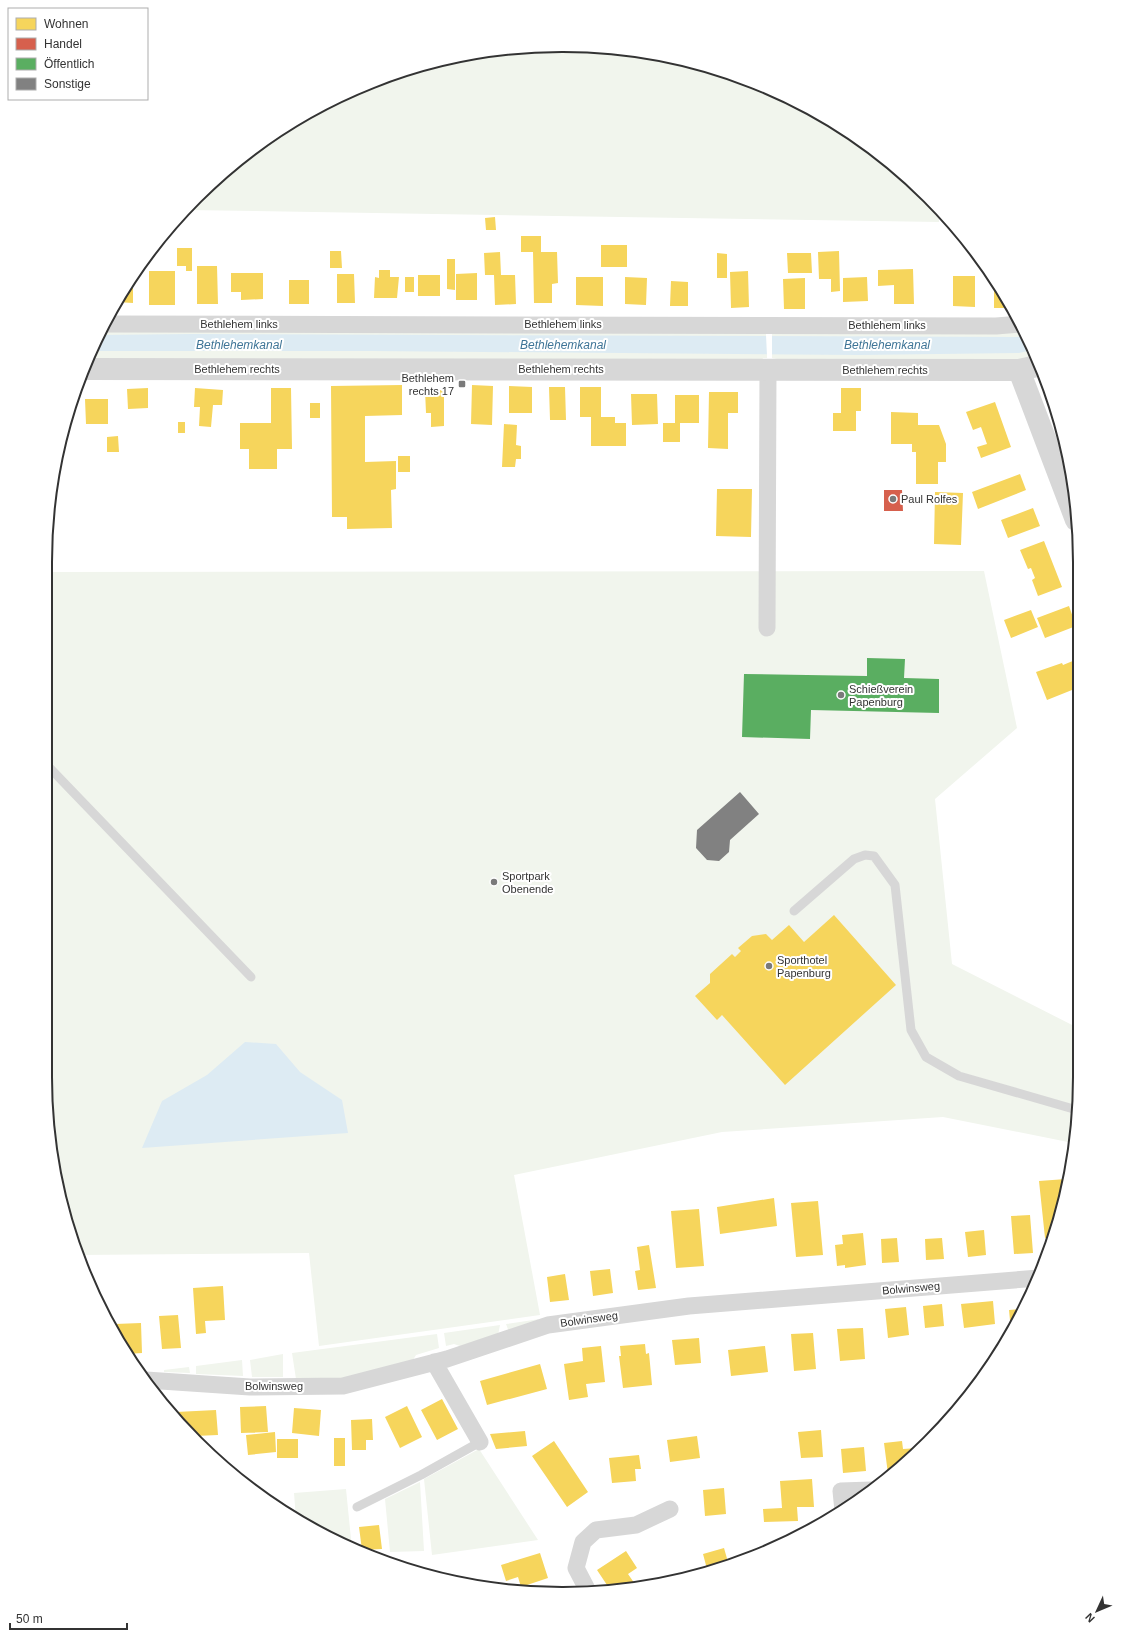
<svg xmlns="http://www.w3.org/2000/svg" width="1125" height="1639" font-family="Arial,sans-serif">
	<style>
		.green { fill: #f1f5ed }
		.water { fill: #ddebf3 }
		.pier { fill: #fff }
		.homes { fill: #f6d55c }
		.shops { fill: #d6604d }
		.public { fill: #5aae61 }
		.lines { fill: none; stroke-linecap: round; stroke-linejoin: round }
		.stream { stroke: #ddebf3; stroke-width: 4.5 }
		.building { fill: #818181 }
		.service { stroke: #d7d7d7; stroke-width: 9 }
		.minor { stroke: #d7d7d7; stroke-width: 17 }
		.tertiary { stroke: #d7d7d7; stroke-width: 22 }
		.poi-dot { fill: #7a7a7a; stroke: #fff; stroke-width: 1.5 }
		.labels { text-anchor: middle; stroke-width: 4; stroke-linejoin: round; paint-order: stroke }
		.street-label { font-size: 11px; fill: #333; stroke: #fff }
		.poi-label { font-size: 11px; fill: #333; stroke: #fff; text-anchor: start }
		.water-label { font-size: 12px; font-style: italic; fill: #3f7597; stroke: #fff }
		.rim { fill: none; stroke: #333; stroke-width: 2 }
	</style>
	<rect width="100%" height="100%" fill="#fff"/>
	<path class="green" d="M 563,45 L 664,55 L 761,84 L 850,132 L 929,197 L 939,209 L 939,222 L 186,210 L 197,196 L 275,132 L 365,84 L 462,55 Z
		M 1023,328 L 1027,333 L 1035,359 L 1030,360 L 777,359 L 772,358 L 772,354 L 767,354 L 767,358 L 763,358 L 761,362 L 88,362 L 102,331 L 766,331 L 766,337 L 772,337 L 772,330 Z
		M 984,571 L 1017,728 L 935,799 L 952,964 L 1080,1029 L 1080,1077 L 1073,1143 L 943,1117 L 722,1132 L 514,1175 L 540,1315 L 319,1346 L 309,1253 L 78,1255 L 63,1211 L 45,1077 L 45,572 Z
		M 540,1319 L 509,1332 L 506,1324 Z
		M 500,1325 L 498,1335 L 460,1346 L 454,1344 L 446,1346 L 444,1333 Z
		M 437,1334 L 439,1348 L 416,1355 L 413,1360 L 348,1378 L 296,1379 L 292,1353 Z
		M 283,1354 L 283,1377 L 252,1377 L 250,1360 Z
		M 242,1360 L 243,1376 L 196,1374 L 196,1366 Z
		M 189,1367 L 190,1373 L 164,1372 L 164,1370 Z
		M 479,1449 L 538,1540 L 432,1555 L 424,1479 Z
		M 420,1482 L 424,1551 L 390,1552 L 385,1499 Z
		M 346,1489 L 352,1549 L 353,1549 L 304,1525 L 296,1519 L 294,1493 Z"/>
	<path class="water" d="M 192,334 L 1017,337 L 1027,335 L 1032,350 L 1019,353 L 859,355 L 372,351 L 93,351 L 100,335 Z
		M 245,1042 L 276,1044 L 300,1072 L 342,1100 L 348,1133 L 142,1148 L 162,1101 L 207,1075 Z"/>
	<path class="pier" d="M 766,335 L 772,335 L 772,356 L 767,356 Z"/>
	<path class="homes" d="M 495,217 L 496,230 L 486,230 L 485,218 Z
		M 521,236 L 541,236 L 541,252 L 557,252 L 558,283 L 552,284 L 552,303 L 534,303 L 533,252 L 521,252 Z
		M 601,245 L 627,245 L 627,267 L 601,267 Z
		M 177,248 L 192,248 L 192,271 L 186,271 L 186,266 L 177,266 Z
		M 330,251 L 341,251 L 342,268 L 330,268 Z
		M 839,251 L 840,291 L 831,292 L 831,279 L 819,279 L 818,252 Z
		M 500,252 L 501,275 L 515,275 L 516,304 L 495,305 L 494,275 L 485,275 L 484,253 Z
		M 717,253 L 727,254 L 727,278 L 717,278 Z
		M 787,253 L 811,253 L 812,273 L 788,273 Z
		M 447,259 L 455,259 L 455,290 L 447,289 Z
		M 197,266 L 217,266 L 218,304 L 197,304 Z
		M 913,269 L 914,304 L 894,304 L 894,285 L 878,286 L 878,270 Z
		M 379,270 L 390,270 L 390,277 L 399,277 L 397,298 L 374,298 L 375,277 L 379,278 Z
		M 149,271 L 175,271 L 175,305 L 149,305 Z
		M 748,271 L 749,307 L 731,308 L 730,272 Z
		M 231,273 L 263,273 L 263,299 L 241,300 L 241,292 L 231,292 Z
		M 477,273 L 477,300 L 456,300 L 456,274 Z
		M 337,274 L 354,274 L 355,303 L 337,303 Z
		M 418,275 L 440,275 L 440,296 L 418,296 Z
		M 953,276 L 975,276 L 975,307 L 953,306 Z
		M 405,277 L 414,277 L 414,292 L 405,292 Z
		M 576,277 L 603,277 L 603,306 L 576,305 Z
		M 625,277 L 647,278 L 646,305 L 625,304 Z
		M 867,277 L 868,301 L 843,302 L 843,278 Z
		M 805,278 L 805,309 L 784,309 L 783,279 Z
		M 133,279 L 133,303 L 116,302 Z
		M 289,280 L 309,280 L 309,304 L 289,304 Z
		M 671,281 L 688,282 L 688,306 L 670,306 Z
		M 994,282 L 1005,299 L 1011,308 L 994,308 Z
		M 402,385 L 402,415 L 365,416 L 365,462 L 396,461 L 396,489 L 391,490 L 392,528 L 347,529 L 347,517 L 332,517 L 331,386 Z
		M 472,385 L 493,386 L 492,425 L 471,424 Z
		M 509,386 L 532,387 L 532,413 L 509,413 Z
		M 549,387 L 565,387 L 566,420 L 550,420 Z
		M 580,387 L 601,387 L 601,417 L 615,417 L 615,423 L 626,423 L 626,446 L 591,446 L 591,417 L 580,417 Z
		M 148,388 L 148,408 L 128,409 L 127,389 Z
		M 195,388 L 223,390 L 222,405 L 213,405 L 211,427 L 199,426 L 200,407 L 194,407 Z
		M 271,388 L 291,388 L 292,449 L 277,449 L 277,469 L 249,469 L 249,449 L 240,449 L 240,423 L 271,423 Z
		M 841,388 L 861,388 L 861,411 L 856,411 L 856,431 L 833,431 L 833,413 L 841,413 Z
		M 425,390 L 444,390 L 444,426 L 431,427 L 431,413 L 426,413 Z
		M 709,392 L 738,392 L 738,413 L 728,413 L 728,449 L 708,448 Z
		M 631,394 L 657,394 L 658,424 L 632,425 Z
		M 675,395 L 699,395 L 699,423 L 680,423 L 680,442 L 663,442 L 663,423 L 675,423 Z
		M 85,399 L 108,399 L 108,424 L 86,424 Z
		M 995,402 L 1011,447 L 981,458 L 977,447 L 987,444 L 981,427 L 973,430 L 966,412 Z
		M 310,403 L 320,403 L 320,418 L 310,418 Z
		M 68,412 L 69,424 L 65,425 L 67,416 Z
		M 891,412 L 918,413 L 918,425 L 939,425 L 946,444 L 946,462 L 938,462 L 938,484 L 916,484 L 916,452 L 912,452 L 912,444 L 891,444 Z
		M 178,422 L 185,422 L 185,433 L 178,433 Z
		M 504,424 L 517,425 L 516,445 L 521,446 L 521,459 L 516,459 L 515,467 L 502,467 Z
		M 118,436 L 119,452 L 107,452 L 107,437 Z
		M 398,456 L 410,456 L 410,472 L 398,472 Z
		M 1020,474 L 1026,490 L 978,509 L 972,492 Z
		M 717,489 L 752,489 L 751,537 L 716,536 Z
		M 935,492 L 963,493 L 961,545 L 934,544 Z
		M 1033,508 L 1040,526 L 1008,538 L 1001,520 Z
		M 1044,541 L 1062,587 L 1038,596 L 1032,580 L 1035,578 L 1031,568 L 1028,569 L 1020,550 Z
		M 1069,606 L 1076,626 L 1045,638 L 1037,618 Z
		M 1031,610 L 1038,627 L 1011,638 L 1004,620 Z
		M 1080,658 L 1080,690 L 1073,692 L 1072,690 L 1047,700 L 1036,672 L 1062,663 L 1063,665 Z
		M 834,915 L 896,985 L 785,1085 L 722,1015 L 717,1020 L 695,996 L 710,983 L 710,974 L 732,954 L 735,957 L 741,951 L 738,948 L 752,936 L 766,934 L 772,940 L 789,925 L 804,942 Z
		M 1066,1179 L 1067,1189 L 1052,1237 L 1045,1238 L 1039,1181 Z
		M 774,1198 L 777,1226 L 720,1234 L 717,1207 Z
		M 818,1201 L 823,1255 L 796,1257 L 791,1203 Z
		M 699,1209 L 704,1266 L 676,1268 L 671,1211 Z
		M 1030,1215 L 1033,1253 L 1014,1254 L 1011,1216 Z
		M 984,1230 L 986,1255 L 968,1257 L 965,1232 Z
		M 863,1233 L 866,1265 L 845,1268 L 845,1265 L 837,1266 L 835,1245 L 843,1244 L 842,1235 Z
		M 897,1238 L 899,1262 L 882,1263 L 881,1239 Z
		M 942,1238 L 944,1259 L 926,1260 L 925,1239 Z
		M 649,1245 L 656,1288 L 638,1290 L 635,1271 L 640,1270 L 637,1247 Z
		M 610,1269 L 613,1293 L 593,1296 L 590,1271 Z
		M 565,1274 L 569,1300 L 550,1302 L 547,1277 Z
		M 223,1286 L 225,1320 L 205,1321 L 206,1333 L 196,1334 L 193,1288 Z
		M 993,1301 L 995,1324 L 964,1328 L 961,1304 Z
		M 942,1304 L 944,1326 L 925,1328 L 923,1306 Z
		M 906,1307 L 909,1335 L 888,1338 L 885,1309 Z
		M 1022,1309 L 1011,1331 L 1009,1310 Z
		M 178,1315 L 181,1348 L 162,1349 L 159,1316 Z
		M 141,1323 L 142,1353 L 127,1354 L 116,1333 L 115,1324 Z
		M 863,1328 L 865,1359 L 840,1361 L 837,1329 Z
		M 813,1333 L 816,1369 L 794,1371 L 791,1334 Z
		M 699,1338 L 701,1363 L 675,1365 L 672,1340 Z
		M 645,1344 L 646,1354 L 649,1353 L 652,1385 L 623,1388 L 619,1356 L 621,1356 L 620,1346 Z
		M 601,1346 L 605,1382 L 586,1384 L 588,1397 L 569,1400 L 564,1364 L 583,1361 L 582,1348 Z
		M 765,1346 L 768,1372 L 731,1376 L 728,1350 Z
		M 540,1364 L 547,1389 L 487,1405 L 480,1381 Z
		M 442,1399 L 458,1429 L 437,1440 L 421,1410 Z
		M 266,1406 L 268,1432 L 241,1433 L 240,1407 Z
		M 407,1406 L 422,1437 L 400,1448 L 385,1417 Z
		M 294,1408 L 321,1410 L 319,1436 L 292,1433 Z
		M 216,1410 L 218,1435 L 195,1436 L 176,1414 L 176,1412 Z
		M 372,1419 L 373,1440 L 366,1440 L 366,1450 L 352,1450 L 351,1420 Z
		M 821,1430 L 823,1457 L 801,1458 L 798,1432 Z
		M 525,1431 L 527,1446 L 496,1449 L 490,1434 Z
		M 275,1432 L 276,1452 L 248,1455 L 246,1435 Z
		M 697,1436 L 700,1458 L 670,1462 L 667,1440 Z
		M 334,1438 L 345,1438 L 345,1466 L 334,1466 Z
		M 277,1439 L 298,1439 L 298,1458 L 277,1458 Z
		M 554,1441 L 588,1492 L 567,1507 L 532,1456 Z
		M 902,1441 L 903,1449 L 918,1448 L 918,1451 L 891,1473 L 888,1474 L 884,1443 Z
		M 864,1447 L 866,1471 L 843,1473 L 841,1449 Z
		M 639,1455 L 641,1469 L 635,1469 L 636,1481 L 612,1483 L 609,1458 Z
		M 812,1479 L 814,1507 L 797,1507 L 798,1521 L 764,1522 L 763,1509 L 782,1508 L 780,1481 Z
		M 724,1488 L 726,1514 L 705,1516 L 703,1490 Z
		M 379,1525 L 382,1549 L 362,1550 L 359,1527 Z
		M 724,1548 L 728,1562 L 707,1569 L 703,1554 Z
		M 626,1551 L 637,1568 L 628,1574 L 637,1587 L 646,1581 L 649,1586 L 611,1591 L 597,1570 Z
		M 540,1553 L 548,1578 L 521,1587 L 518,1577 L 506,1581 L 501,1565 Z"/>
	<path class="shops" d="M 884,490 L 902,490 L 903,511 L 884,511 Z"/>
	<path class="public" d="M 867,658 L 905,659 L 904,678 L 939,679 L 939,713 L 811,710 L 810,739 L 742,737 L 744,674 L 867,676 Z"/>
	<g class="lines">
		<path class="stream" d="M 290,124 L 292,124"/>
	</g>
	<path class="building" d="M 740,792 L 759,814 L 730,840 L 729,852 L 719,861 L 707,860 L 696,848 L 697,830 Z"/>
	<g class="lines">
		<path class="service" d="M 45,763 L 251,977
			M 794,911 L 854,859 L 865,855 L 874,856 L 895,885 L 911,1030 L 926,1057 L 959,1076 L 1077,1110
			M 357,1507 L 421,1475 L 480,1442"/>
		<path class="minor" d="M 105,324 L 996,326 L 1020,324
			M 767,628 L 768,369
			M 434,1362 L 480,1442
			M 146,1380 L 250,1387 L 343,1386 L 447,1359 L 548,1325 L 689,1306 L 1039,1278
			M 843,1511 L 841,1491 L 871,1490
			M 589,1593 L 576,1568 L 583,1542 L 596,1530 L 636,1525 L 670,1509"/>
		<path class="tertiary" d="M 85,369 L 1019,370 L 1037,366
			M 1019,370 L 1076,520"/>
	</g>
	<g class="poi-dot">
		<rect x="458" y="380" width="8" height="8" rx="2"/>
		<circle cx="893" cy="499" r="4"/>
		<circle cx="841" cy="695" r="4"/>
		<circle cx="494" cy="882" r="4"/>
		<circle cx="769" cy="966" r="4"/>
	</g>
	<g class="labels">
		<g class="street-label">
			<text x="239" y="328">Bethlehem links</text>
			<text x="563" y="328">Bethlehem links</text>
			<text x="887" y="329">Bethlehem links</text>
			<text x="237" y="373">Bethlehem rechts</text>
			<text x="561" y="373">Bethlehem rechts</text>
			<text x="885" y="374">Bethlehem rechts</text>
			<text transform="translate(911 1288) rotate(-5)" y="4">Bolwinsweg</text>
			<text transform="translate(589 1319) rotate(-8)" y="4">Bolwinsweg</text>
			<text x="274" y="1390">Bolwinsweg</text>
		</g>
		<g class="poi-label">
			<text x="454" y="382" text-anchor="end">Bethlehem<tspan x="454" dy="13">rechts 17</tspan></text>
			<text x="901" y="503">Paul Rolfes</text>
			<text x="849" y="693">Schießverein<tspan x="849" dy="13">Papenburg</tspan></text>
			<text x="502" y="880">Sportpark<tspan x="502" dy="13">Obenende</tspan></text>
			<text x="777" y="964">Sporthotel<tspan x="777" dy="13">Papenburg</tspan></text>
		</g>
		<g class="water-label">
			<text x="239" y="349">Bethlehemkanal</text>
			<text x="563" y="349">Bethlehemkanal</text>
			<text x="887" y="349">Bethlehemkanal</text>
		</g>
	</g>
	<path d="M0 0H1125V1639H0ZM562 52H563A510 510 0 0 1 1073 562V1077A510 510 0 0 1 563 1587H562A510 510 0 0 1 52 1077V562A510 510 0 0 1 562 52Z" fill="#fff" fill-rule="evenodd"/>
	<path class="rim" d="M562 52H563A510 510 0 0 1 1073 562V1077A510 510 0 0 1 563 1587H562A510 510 0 0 1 52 1077V562A510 510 0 0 1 562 52Z"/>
	<rect x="8" y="8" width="140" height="92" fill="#ffffff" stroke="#adadad"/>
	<rect x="16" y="18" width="20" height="12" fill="#f6d55c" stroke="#adadad"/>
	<text x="44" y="28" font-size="12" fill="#333333">Wohnen</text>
	<rect x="16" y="38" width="20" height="12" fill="#d6604d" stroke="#adadad"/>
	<text x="44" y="48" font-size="12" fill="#333333">Handel</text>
	<rect x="16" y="58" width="20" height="12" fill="#5aae61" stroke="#adadad"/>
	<text x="44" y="68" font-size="12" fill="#333333">Öffentlich</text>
	<rect x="16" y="78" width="20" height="12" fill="#818181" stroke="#adadad"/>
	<text x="44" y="88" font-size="12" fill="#333333">Sonstige</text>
	<g transform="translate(1097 1611) rotate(226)" stroke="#ffffff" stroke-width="3" paint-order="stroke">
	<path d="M0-3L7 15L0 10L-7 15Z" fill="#333333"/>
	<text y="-6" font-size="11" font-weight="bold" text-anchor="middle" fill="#333333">N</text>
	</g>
	<path d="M10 1623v6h117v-6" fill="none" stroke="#333333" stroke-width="2"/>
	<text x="16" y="1623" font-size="12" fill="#333333" stroke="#ffffff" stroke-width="3" paint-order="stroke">50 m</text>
</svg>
